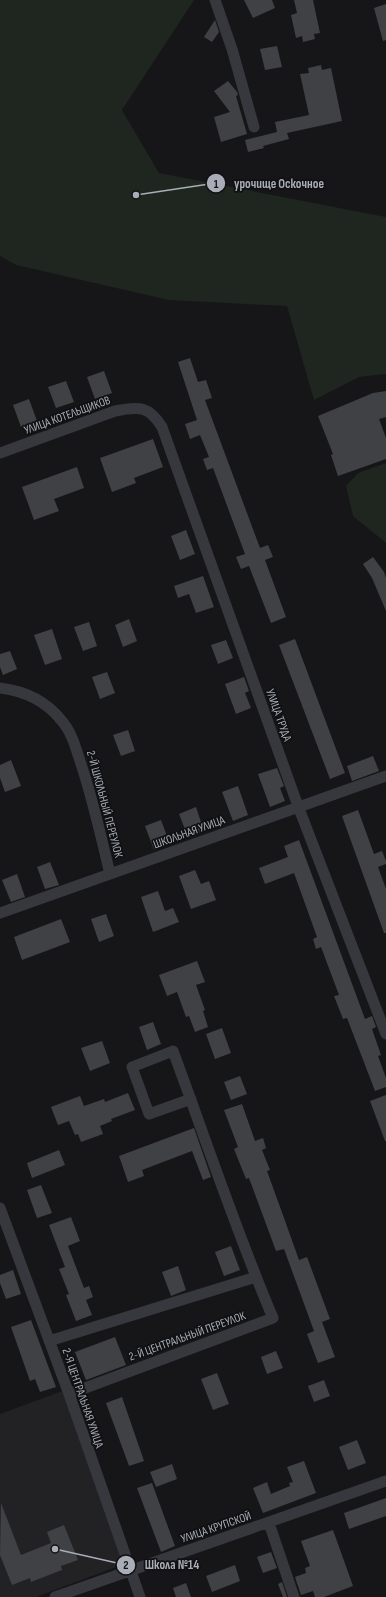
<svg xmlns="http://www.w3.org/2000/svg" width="386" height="1597" font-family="'Sofia Sans Condensed',sans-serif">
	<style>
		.built { fill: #222225 }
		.green { fill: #1e261f }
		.building { fill: #404145 }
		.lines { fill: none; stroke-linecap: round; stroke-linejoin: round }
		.minor { stroke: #37383d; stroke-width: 11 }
		.labels { text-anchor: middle; stroke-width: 3.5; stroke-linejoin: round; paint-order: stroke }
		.street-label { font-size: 12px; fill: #a8adb8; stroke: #111113 }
		.leader { fill: none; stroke: #a8adb8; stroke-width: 1.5 }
		.callout-dot { fill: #a8adb8; stroke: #111113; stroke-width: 1.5 }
		.mark-label { font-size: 12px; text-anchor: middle; font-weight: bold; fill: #111 }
		.callout-label { font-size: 13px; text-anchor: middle; font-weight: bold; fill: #a8adb8; stroke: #111113; stroke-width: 3.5; stroke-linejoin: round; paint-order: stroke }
	</style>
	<rect width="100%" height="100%" fill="#161618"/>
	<path class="built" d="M 68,1389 L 132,1561 L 36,1597 L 0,1597 L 0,1414 Z"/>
	<path class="green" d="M 0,0 L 194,0 L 122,110 L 159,173 L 386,217 L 386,374 L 359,377 L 314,400 L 287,306 L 169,300 L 16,265 L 0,256 Z
		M 386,463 L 386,543 L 353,516 L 346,486 L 358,473 Z"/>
	<path class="building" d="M 244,0 L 272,0 L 275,8 L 253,18 Z
		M 294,0 L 313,0 L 320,33 L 314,34 L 315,39 L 303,42 L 302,36 L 296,38 L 291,15 L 297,13 Z
		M 386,4 L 386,40 L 383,41 L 374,8 Z
		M 215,20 L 219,32 L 212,42 L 204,37 Z
		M 277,46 L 282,67 L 265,70 L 260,49 Z
		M 321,65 L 322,70 L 331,68 L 342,121 L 287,133 L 289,139 L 263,146 L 264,148 L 248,152 L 245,140 L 277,132 L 275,122 L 309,115 L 300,74 L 309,73 L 308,68 Z
		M 228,81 L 237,92 L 238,95 L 236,96 L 247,134 L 221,142 L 214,117 L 230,112 L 214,91 Z
		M 190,358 L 198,382 L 206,380 L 212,398 L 205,400 L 260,548 L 268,545 L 273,557 L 265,560 L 286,617 L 271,623 L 249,566 L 241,569 L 236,557 L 245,554 L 213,468 L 207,470 L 203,459 L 209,457 L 200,435 L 190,439 L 185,424 L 197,420 L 178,362 Z
		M 104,371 L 112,393 L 95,399 L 87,377 Z
		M 66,381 L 74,402 L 56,408 L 48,387 Z
		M 386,391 L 386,417 L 379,419 L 386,438 L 386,459 L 338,476 L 331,455 L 333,454 L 318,416 L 373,393 Z
		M 29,399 L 37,421 L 21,427 L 13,405 Z
		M 153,439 L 163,467 L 134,478 L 136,483 L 112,492 L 100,458 Z
		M 77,467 L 84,488 L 54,499 L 59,511 L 34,520 L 22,487 Z
		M 186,530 L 195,554 L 180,560 L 171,536 Z
		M 373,557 L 384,572 L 386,578 L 386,611 L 372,578 L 363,564 Z
		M 203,576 L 214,607 L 196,613 L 189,594 L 178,598 L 174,586 Z
		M 129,619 L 137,641 L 123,647 L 115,625 Z
		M 89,622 L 97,646 L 83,651 L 74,627 Z
		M 52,629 L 62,659 L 45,665 L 34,635 Z
		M 295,639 L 345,773 L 330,779 L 279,645 Z
		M 226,640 L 233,658 L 218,664 L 211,645 Z
		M 10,651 L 17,669 L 3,675 L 0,667 L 0,654 Z
		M 107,672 L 115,693 L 100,699 L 92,677 Z
		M 244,677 L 249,691 L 245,693 L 251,708 L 236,714 L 225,684 Z
		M 128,730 L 135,751 L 121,756 L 113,735 Z
		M 373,756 L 379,771 L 352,781 L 347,766 Z
		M 11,760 L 21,786 L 5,792 L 0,778 L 0,765 Z
		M 277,768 L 284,786 L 280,788 L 285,801 L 270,807 L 258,774 Z
		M 238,786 L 248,815 L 233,821 L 222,792 Z
		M 196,807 L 204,831 L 188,837 L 179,814 Z
		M 358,810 L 374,854 L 382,851 L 386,861 L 386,864 L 378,867 L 386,889 L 386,933 L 384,933 L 342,816 Z
		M 161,820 L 170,844 L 154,850 L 145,826 Z
		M 299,840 L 365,1019 L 372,1016 L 376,1027 L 372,1029 L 381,1055 L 378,1056 L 386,1078 L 386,1087 L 375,1091 L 347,1018 L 343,1019 L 334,996 L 339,995 L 321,947 L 316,949 L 313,939 L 317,937 L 294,873 L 265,884 L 259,868 L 288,857 L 284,846 Z
		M 50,862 L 59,885 L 45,889 L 37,867 Z
		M 195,870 L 201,884 L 209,881 L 216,900 L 191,909 L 179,876 Z
		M 17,874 L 25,897 L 11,902 L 2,880 Z
		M 158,891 L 165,911 L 173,908 L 179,922 L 153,932 L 141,897 Z
		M 106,914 L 114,936 L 99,942 L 91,919 Z
		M 61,919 L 70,942 L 22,960 L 14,937 Z
		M 197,961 L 205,982 L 196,985 L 205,1010 L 203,1011 L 208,1027 L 195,1032 L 189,1016 L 186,1017 L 177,992 L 167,996 L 159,975 Z
		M 153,1022 L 161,1044 L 147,1050 L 139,1027 Z
		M 222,1028 L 231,1053 L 215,1059 L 206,1034 Z
		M 102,1041 L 110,1063 L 90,1071 L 81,1048 Z
		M 240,1076 L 247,1094 L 231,1100 L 224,1082 Z
		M 128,1093 L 135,1110 L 111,1119 L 112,1121 L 100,1126 L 103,1134 L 81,1142 L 78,1134 L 75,1135 L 69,1121 L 58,1125 L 51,1107 L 80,1096 L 84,1106 L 104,1099 L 105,1102 Z
		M 386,1095 L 386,1141 L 385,1141 L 370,1101 Z
		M 242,1104 L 255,1141 L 263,1138 L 266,1148 L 262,1150 L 270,1170 L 267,1171 L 284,1218 L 299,1260 L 307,1257 L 330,1319 L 322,1322 L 335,1357 L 318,1363 L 307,1334 L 314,1331 L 284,1249 L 276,1251 L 249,1178 L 246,1179 L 234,1149 L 238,1147 L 224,1110 Z
		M 194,1128 L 211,1177 L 203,1180 L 192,1151 L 142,1170 L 144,1176 L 128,1182 L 119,1156 Z
		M 59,1150 L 65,1165 L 32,1178 L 27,1163 Z
		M 41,1185 L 52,1213 L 37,1218 L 27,1190 Z
		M 71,1217 L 80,1241 L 68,1246 L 84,1288 L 89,1286 L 93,1297 L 86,1300 L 92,1315 L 76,1321 L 66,1295 L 69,1294 L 59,1269 L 65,1267 L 49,1225 Z
		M 231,1246 L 240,1270 L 224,1276 L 215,1252 Z
		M 178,1266 L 186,1290 L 171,1296 L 162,1272 Z
		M 13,1270 L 21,1294 L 6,1299 L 0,1283 L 0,1275 Z
		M 31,1320 L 56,1387 L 40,1392 L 35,1379 L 30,1381 L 11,1327 Z
		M 115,1337 L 126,1365 L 86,1380 L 75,1352 Z
		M 276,1351 L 283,1368 L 267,1374 L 261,1357 Z
		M 217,1373 L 229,1404 L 213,1410 L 201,1379 Z
		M 324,1380 L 330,1396 L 314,1402 L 308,1386 Z
		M 122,1397 L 144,1461 L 129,1466 L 106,1403 Z
		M 357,1440 L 366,1463 L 348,1470 L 339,1447 Z
		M 304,1461 L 316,1493 L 263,1513 L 253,1488 L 267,1482 L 271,1494 L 290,1486 L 289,1483 L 293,1482 L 287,1467 Z
		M 172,1464 L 177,1479 L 156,1487 L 150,1472 Z
		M 152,1483 L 175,1546 L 161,1552 L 137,1488 Z
		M 386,1498 L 386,1516 L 349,1529 L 344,1513 Z
		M 1,1503 L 21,1555 L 51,1543 L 47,1532 L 64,1525 L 78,1560 L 61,1566 L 62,1570 L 31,1582 L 30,1578 L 12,1585 L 0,1555 Z
		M 333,1530 L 353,1586 L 324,1597 L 315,1597 L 313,1591 L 301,1595 L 295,1577 L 306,1573 L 305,1568 L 310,1566 L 301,1541 Z
		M 271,1552 L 277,1568 L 263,1573 L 257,1557 Z
		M 235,1565 L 240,1581 L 212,1592 L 206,1576 Z
		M 282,1582 L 287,1597 L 283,1597 L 278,1584 Z
		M 186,1583 L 191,1597 L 176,1597 L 173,1588 Z"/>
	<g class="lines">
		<path class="minor" d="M 215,0 L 232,49 L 254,127
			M 0,453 L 115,411 C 139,406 149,406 162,427 L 298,806 L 386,1034
			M 0,688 C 24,691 46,701 61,720 C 72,732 76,749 81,764 C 93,800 101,837 110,874
			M 0,913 L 386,776
			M 0,1208 L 69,1394 L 140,1597
			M 49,1341 L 256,1277
			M 69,1394 L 273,1318 C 236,1231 206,1140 173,1051 L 132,1067 L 149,1114 L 191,1099
			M 269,1523 L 294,1597
			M 55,1597 L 386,1481"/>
	</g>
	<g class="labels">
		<g class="street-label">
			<text transform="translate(67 415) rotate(-20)" y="4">УЛИЦА КОТЕЛЬЩИКОВ</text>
			<text transform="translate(279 715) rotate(70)" y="4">УЛИЦА ТРУДА</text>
			<text transform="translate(105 804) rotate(75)" y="4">2-Й ШКОЛЬНЫЙ ПЕРЕУЛОК</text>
			<text transform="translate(189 832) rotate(-20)" y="4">ШКОЛЬНАЯ УЛИЦА</text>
			<text transform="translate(187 1336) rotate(-20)" y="4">2-Й ЦЕНТРАЛЬНЫЙ ПЕРЕУЛОК</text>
			<text transform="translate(83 1398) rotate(71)" y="4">2-Я ЦЕНТРАЛЬНАЯ УЛИЦА</text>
			<text transform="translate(216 1527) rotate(-19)" y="4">УЛИЦА КРУПСКОЙ</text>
		</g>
	</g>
	<path class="leader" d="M136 195L216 183M55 1549L126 1565"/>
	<g class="callout-dot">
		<circle cx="136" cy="195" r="4"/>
		<circle cx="55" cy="1549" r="4"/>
		<circle cx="216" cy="183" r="10"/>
		<circle cx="126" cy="1565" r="10"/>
	</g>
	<g class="mark-label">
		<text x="216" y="188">1</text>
		<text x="126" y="1569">2</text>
	</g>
	<g class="callout-label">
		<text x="279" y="188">урочище Оскочное</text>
		<text x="172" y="1569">Школа №14</text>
	</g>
</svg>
